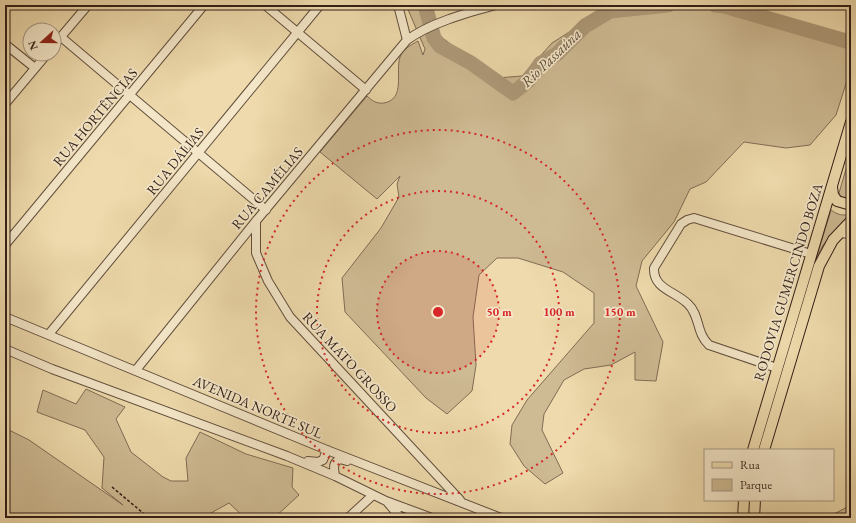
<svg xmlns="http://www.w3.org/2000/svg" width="856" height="523" font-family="'EB Garamond',serif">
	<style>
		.green { fill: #ceba93; stroke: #806c55 }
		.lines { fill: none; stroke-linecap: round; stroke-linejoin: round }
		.river { stroke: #ae9a79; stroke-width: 15 }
		.minor-casing { stroke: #614e3c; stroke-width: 10 }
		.major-casing { stroke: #321f17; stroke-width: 12 }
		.path { stroke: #321f17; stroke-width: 1.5; stroke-dasharray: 3 2; stroke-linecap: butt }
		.minor { stroke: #f4e7c9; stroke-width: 8 }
		.major { stroke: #eedaac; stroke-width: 10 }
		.ring { fill: none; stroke: #d62828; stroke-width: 2; stroke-dasharray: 2 4 }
		.labels { text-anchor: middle; stroke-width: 3.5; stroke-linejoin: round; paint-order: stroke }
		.street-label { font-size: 14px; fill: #321f17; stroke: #f4e7c9 }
		.water-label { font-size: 15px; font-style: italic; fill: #5d4a39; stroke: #f4e7c9 }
		.centre { fill: #d62828; stroke: #f4e7c9; stroke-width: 2 }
		.ring-label { font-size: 12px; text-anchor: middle; font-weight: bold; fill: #d62828; stroke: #f4e7c9; stroke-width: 3.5; stroke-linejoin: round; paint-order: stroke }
	</style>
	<rect width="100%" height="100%" fill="#eedaac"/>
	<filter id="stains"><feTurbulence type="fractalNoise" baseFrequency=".005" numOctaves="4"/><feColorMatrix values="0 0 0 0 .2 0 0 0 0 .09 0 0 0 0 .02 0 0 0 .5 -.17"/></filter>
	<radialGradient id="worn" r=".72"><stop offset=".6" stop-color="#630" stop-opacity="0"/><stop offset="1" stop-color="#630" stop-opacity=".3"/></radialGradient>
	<path class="green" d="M 406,5 L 424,5 L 433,31 L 497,78 L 522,76 L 552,43 L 602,11 L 639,5 L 738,5 L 816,29 L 851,35 L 851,68 L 836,115 L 810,145 L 786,148 L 744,142 L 706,182 L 690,189 L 674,222 L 642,261 L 636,286 L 663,342 L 656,381 L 635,380 L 635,352 L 611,365 L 584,369 L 564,380 L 544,414 L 542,430 L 563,473 L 545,484 L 524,466 L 510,444 L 512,425 L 527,400 L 594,323 L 594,293 L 563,272 L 518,258 L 497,258 L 479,275 L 473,317 L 476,365 L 472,391 L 447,414 L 426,398 L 345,312 L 342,278 L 381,228 L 399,197 L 397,184 L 400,176 L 377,199 L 320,152 L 367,96 C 372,101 377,104 384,103 C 406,99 395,72 400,57 C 403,49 411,45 418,41 L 423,55 L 425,49 Z
		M 851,152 L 851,199 C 845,200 841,198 839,193 Z
		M 831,210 C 838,215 842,216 851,214 L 823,245 L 816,259 Z
		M 86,389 L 125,407 L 116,419 L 131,452 L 163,477 L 171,481 L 188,481 L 186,458 L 200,432 L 246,454 L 293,468 L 292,487 L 299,495 L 274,518 L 245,518 L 229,503 L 202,518 L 5,518 L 5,428 L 29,440 L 123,505 L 102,488 L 104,457 L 85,430 L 37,412 L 43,390 L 76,404 Z
		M 851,505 L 851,518 L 830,518 L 832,515 Z"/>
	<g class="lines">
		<path class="river" d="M 425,5 L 434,38 L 440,46 L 471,63 L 513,93 L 528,81 L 541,63 L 557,54 L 585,26 L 610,11 L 668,5
			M 715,5 L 724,6 L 846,41"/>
		<g class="minor-casing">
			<path id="minor" d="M 265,5 L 366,90
				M 398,5 L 407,40
				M 61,37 L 266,210
				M 5,44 L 35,68
				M 54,45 L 88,5
				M 5,104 L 47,54
				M 256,221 L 256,253 L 268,281 L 290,317 L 460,500
				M 840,233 L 851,234
				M 5,245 L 204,5
				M 5,317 L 327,450 L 501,518
				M 49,334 L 320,5
				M 5,349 L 52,369 L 287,456 L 335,476 L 386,501 L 432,518
				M 777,368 L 709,345 C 696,333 700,315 688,304 C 675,291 653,289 654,268 L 681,224 L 687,220 L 694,218 L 811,254
				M 136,370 L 256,221 L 407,40 C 432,22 467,13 496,5
				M 308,461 L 318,462 L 323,460 L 327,450
				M 335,476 C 334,468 332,463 340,459 L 347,461
				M 388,503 L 401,518
				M 348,518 L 373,495"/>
		</g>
		<g class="major-casing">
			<path id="major" d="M 832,187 L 833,195 L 837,201 L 851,205
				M 753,450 L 851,122
				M 764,450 L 819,266 L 833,240 L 851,221
				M 743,518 L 744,500
				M 754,518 L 755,500"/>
		</g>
		<path class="path" d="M 112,487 L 149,518"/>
		<use href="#minor" class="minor"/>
		<use href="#major" class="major"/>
	</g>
	<circle cx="438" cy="312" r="61" fill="#d62828" fill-opacity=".12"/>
	<g class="ring">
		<circle cx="438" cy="312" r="61"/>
		<circle cx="438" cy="312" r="121"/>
		<circle cx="438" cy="312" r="182"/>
	</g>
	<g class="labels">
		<g class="street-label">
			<text transform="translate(95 117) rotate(-50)" y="5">RUA HORTÊNCIAS</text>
			<text transform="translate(175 161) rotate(-51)" y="5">RUA DÁLIAS</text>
			<text transform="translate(267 188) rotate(-50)" y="5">RUA CAMÉLIAS</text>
			<text transform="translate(788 282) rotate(-73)" y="5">RODOVIA GUMERCINDO BOZA</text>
			<text transform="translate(350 362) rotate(47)" y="5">RUA MATO GROSSO</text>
			<text transform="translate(258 407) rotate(23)" y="5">AVENIDA NORTE SUL</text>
		</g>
		<g class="water-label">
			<text transform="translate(551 58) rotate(-44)" y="5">Rio Passaúna</text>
		</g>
	</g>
	<circle cx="438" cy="312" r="6" class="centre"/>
	<g class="ring-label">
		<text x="499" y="316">50 m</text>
		<text x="559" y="316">100 m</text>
		<text x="620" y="316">150 m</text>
	</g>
	<rect width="856" height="523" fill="none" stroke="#eedaac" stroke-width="20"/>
	<rect x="6" y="6" width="844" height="511" fill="none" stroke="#321f17" stroke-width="2"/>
	<rect x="10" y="10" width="836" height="503" fill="none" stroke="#321f17"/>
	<rect x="704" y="449" width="130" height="52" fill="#f4e7c9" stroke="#a69782"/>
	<rect x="712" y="462" width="20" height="6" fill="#eedaac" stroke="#a69782"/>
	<text x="740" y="469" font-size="12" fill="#321f17">Rua</text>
	<rect x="712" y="479" width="20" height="12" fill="#ceba93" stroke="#a69782"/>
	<text x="740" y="489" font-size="12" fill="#321f17">Parque</text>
	<g transform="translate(42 42) rotate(249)"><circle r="19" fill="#f4e7c9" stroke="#a69782"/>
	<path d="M0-3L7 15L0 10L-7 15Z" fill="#8f2418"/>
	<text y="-6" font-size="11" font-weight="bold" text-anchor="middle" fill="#321f17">N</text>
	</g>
	<rect width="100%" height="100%" filter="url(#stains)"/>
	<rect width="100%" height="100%" fill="url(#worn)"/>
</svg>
